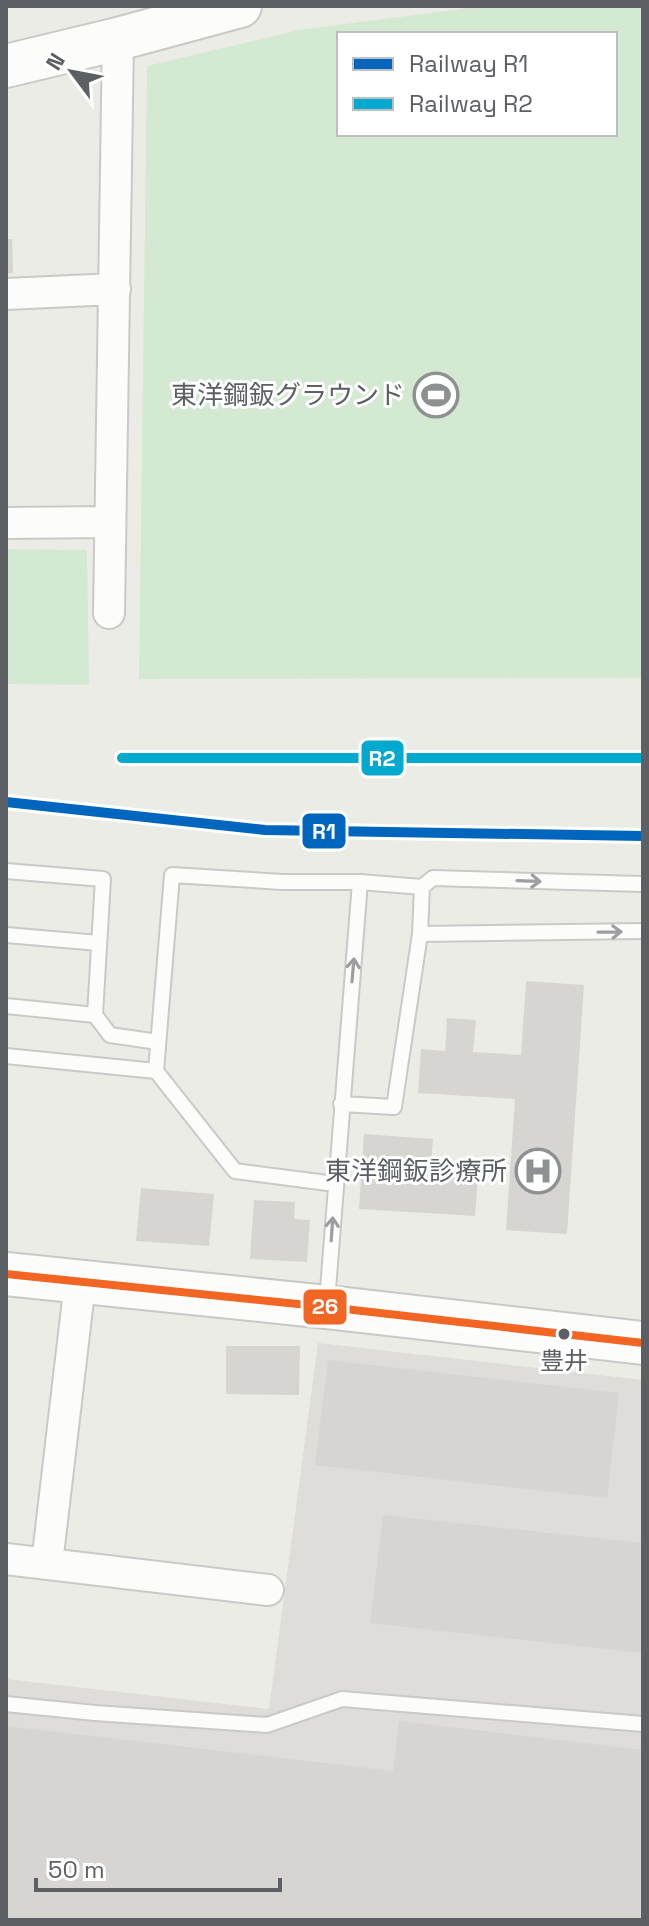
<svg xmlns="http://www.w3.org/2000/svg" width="649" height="1926" font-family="'Space Grotesk','Noto Sans JP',sans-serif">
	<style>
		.industrial { fill: #dfddda }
		.green { fill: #d4e9d2; fill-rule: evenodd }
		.building { fill: #d6d5d2 }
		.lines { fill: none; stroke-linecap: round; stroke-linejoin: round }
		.lane-casing { stroke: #c9c9c7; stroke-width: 18 }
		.street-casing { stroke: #c9c9c7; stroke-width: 34 }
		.secondary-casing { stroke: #c8c9c7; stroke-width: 46 }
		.lane { stroke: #fcfcfb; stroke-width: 14 }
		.street { stroke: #fcfcfb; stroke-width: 30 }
		.secondary { stroke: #fcfcfb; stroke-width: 42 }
		.rail-casing { stroke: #e3e4e3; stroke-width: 9 }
		.rail { stroke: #fff; stroke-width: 6; stroke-dasharray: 18; stroke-linecap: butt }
		.bus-1-casing { stroke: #fff; stroke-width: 14 }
		.bus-1 { stroke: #f26522; stroke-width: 8 }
		.rail-1-casing { stroke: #fff; stroke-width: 16 }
		.rail-2-casing { stroke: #fff; stroke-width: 16 }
		.rail-1 { stroke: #0065bd; stroke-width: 10 }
		.rail-2 { stroke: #00a9ce; stroke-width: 10 }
		.oneway { stroke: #9c9ea1 }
		.bus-dot { fill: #5c6065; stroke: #fff; stroke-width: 3 }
		.labels { text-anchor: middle; stroke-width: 6; stroke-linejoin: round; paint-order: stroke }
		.bus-label { font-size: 24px; fill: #5c6065; stroke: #fff }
		.poi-label { font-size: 26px; fill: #5c6065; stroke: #fff; text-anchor: end }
		.line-badge { stroke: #fff; stroke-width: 3 }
		.badge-label { font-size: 22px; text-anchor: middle; font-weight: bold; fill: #fff }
	</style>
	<rect width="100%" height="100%" fill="#ecece7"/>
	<path class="industrial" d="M 318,1343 L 643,1380 L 643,1920 L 6,1920 L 6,1679 L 269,1709 Z"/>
	<path class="green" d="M 484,6 L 643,6 L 643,678 L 139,679 L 147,66 L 299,30 ZM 339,34 L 615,34 L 615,134 L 339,134 Z
		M 6,549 L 87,550 L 89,685 L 6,684 Z"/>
	<path class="building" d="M 6,239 L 12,239 L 13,273 L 6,274 Z
		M 526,981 L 584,985 L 567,1234 L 506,1230 L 515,1099 L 418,1093 L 421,1049 L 445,1051 L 447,1018 L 476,1020 L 473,1052 L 521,1055 Z
		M 364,1134 L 433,1139 L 430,1174 L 478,1177 L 475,1216 L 359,1209 Z
		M 141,1188 L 214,1194 L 209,1246 L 136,1241 Z
		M 254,1200 L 295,1202 L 294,1219 L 310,1220 L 307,1262 L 250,1259 Z
		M 226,1346 L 300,1346 L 299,1395 L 226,1394 Z
		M 328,1360 L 619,1393 L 607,1498 L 315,1465 Z
		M 383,1515 L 643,1543 L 643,1653 L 370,1623 Z
		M 399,1721 L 643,1750 L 643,1920 L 6,1920 L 6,1726 L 393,1771 Z"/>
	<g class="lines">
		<g class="lane-casing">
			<path id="lane" d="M 6,871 L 103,879 L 95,1015 L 110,1035 L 158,1042
				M 420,934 L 643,931
				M 6,935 L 99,943
				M 6,1006 L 95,1015
				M 6,1056 L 156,1071
				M 341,1104 L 394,1107 L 420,934 L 422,887
				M 335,1184 L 235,1171 L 156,1071 L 172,875 L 282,882 L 360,882
				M 327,1302 L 360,882 L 422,887 L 433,878 L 643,884
				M 6,1704 L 95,1713 L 267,1725 L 342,1699 L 643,1724"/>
		</g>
		<g class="street-casing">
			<path id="street" d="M 6,294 L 115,289
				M 6,523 L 110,522
				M 109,613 L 118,39
				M 6,1559 L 268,1590
				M 47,1563 L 80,1283"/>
		</g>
		<g class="secondary-casing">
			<path id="secondary" d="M 6,66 L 118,39 L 240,6
				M 6,1274 L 327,1307 L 643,1343"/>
		</g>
		<use href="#lane" class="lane"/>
		<use href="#street" class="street"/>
		<use href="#secondary" class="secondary"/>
		<g class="rail-casing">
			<path id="rail" d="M 6,802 L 265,830 L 643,836"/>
		</g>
		<use href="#rail" class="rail"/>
		<g class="bus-1-casing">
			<path id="bus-1" d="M 6,1274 L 327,1307 L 643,1343"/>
		</g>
		<use href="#bus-1" class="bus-1"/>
		<g class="rail-1-casing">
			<path id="rail-1" d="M 6,802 L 265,830 L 643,836"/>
		</g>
		<g class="rail-2-casing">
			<path id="rail-2" d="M 122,758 L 643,758"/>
		</g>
		<use href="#rail-1" class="rail-1"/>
		<use href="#rail-2" class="rail-2"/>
	</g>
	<defs><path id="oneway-shaft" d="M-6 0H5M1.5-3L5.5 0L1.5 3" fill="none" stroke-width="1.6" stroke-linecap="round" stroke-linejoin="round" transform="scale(2)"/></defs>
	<g class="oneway">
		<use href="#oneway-shaft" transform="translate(529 881) rotate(2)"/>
		<use href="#oneway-shaft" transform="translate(610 932) rotate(-1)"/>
		<use href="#oneway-shaft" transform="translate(353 970) rotate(-85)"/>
		<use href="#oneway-shaft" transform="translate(332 1229) rotate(-86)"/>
	</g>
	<defs>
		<g id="stadium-ring" transform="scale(2.3)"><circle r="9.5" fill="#fff" stroke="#8e9192" stroke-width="1.5"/><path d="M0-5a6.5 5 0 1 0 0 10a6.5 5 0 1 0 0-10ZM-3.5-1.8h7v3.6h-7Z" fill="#8e9192"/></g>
		<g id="hospital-ring" transform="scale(2.3)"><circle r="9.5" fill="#fff" stroke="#8e9192" stroke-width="1.5"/><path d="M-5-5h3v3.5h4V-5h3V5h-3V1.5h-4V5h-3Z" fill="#8e9192"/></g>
	</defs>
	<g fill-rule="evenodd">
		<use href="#stadium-ring" x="436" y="395"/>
		<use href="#hospital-ring" x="538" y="1171"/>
	</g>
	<circle class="bus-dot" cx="564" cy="1334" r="7"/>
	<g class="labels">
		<g class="bus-label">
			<text x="564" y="1369">豊井</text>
		</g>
		<g class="poi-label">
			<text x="405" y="404">東洋鋼鈑グラウンド</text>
			<text x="507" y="1180">東洋鋼鈑診療所</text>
		</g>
	</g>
	<g class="line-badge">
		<rect x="360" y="739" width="45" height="38" rx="8" fill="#00a9ce"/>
		<rect x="301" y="812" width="46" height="38" rx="8" fill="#0065bd"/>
		<rect x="302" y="1288" width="46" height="38" rx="8" fill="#f26522"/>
	</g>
	<g class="badge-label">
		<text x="382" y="766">R2</text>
		<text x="324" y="839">R1</text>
		<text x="325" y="1314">26</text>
	</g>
	<rect width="649" height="1926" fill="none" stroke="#5c6065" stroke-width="16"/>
	<rect x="337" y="32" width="280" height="104" fill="#ffffff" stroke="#bebfc1" stroke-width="2"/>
	<rect x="353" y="58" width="40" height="12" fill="#0065bd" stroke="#bebfc1" stroke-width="2"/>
	<text x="409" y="72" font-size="24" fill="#5c6065">Railway R1</text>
	<rect x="353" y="98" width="40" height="12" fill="#00a9ce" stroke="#bebfc1" stroke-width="2"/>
	<text x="409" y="112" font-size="24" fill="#5c6065">Railway R2</text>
	<g transform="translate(72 72) rotate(302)" stroke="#ffffff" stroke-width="6" paint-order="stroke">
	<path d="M0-6L14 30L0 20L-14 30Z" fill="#5c6065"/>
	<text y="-12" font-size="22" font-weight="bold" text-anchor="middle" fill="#5c6065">N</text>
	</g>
	<path d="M36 1878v12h244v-12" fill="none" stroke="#5c6065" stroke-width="4"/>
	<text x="48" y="1878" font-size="24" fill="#5c6065" stroke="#ffffff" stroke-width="6" paint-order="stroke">50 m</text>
</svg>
